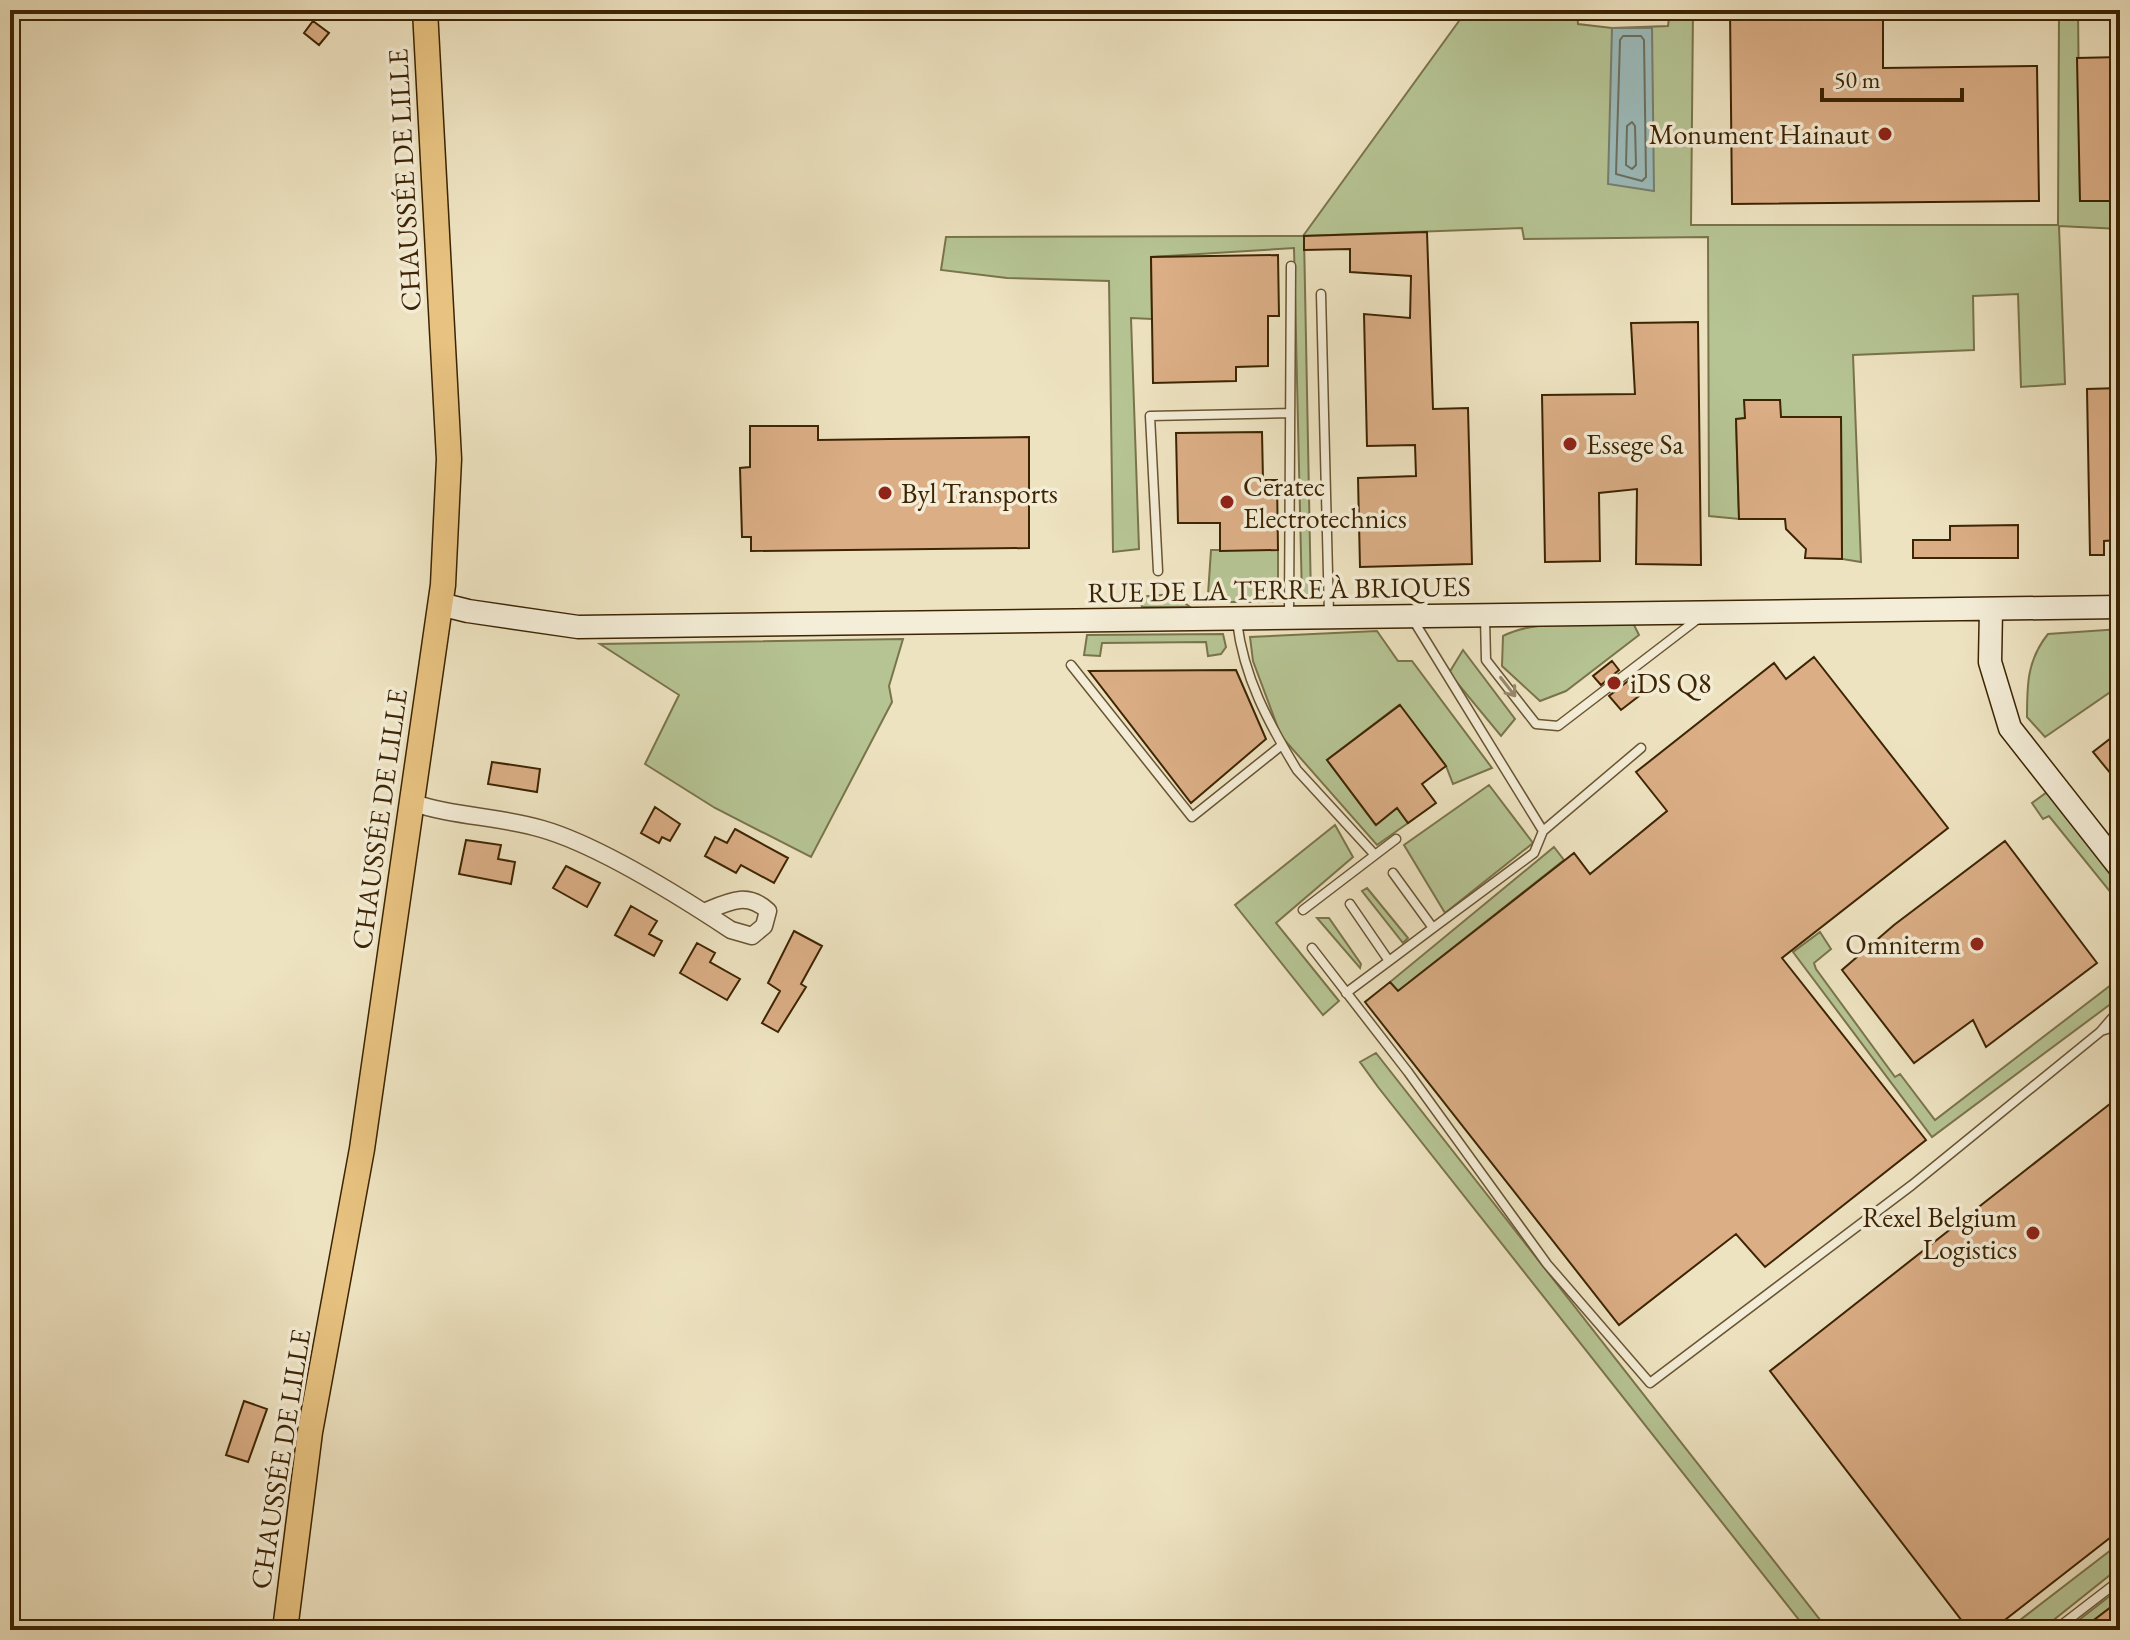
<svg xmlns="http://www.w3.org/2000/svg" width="2130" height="1640" font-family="'EB Garamond',serif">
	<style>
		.green { fill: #b6c494; stroke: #7a744b; stroke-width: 2 }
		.water { fill: #9cbcbc; stroke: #767f72; stroke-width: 2 }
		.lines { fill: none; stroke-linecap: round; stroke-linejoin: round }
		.shore { stroke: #6c705f; stroke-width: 2 }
		.building { fill: #dbae86; stroke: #3d2402; stroke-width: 2 }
		.lane-casing { stroke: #695432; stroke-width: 11 }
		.street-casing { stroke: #695432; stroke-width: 19 }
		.secondary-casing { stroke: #3d2402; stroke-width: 25 }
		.primary-casing { stroke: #3d2402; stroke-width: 27 }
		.lane { stroke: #f4edd7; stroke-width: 8 }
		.street { stroke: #f4edd7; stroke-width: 16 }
		.secondary { stroke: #f4edd7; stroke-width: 22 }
		.primary { stroke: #e7c280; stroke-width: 24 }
		.oneway { stroke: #98886c }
		.poi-dot { fill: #8f2418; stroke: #f4edd7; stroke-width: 3 }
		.labels { text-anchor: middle; stroke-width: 7; stroke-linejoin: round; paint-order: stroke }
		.poi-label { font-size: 28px; fill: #3d2402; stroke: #f4edd7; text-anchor: start }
		.street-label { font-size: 28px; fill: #3d2402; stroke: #f4edd7 }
	</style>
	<rect width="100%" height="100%" fill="#eee3c1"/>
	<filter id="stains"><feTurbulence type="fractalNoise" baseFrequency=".0025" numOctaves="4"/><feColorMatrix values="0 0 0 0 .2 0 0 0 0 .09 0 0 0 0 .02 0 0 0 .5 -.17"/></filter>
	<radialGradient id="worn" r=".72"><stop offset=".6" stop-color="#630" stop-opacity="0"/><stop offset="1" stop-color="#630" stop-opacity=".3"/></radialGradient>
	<path class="green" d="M 1467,10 L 1577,10 L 1578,24 L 1612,28 L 1668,26 L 1670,10 L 1693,10 L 1691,225 L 2058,225 L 2059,10 L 2078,10 L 2080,201 L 2120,201 L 2120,229 L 2059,226 L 2065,384 L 2021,387 L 2018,294 L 1973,296 L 1974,350 L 1853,355 L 1861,562 L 1842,559 L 1841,417 L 1781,417 L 1779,400 L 1745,400 L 1745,418 L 1736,420 L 1739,519 L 1709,516 L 1708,237 L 1524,239 L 1522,228 L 1304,236 L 1311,599 L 1302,599 L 1294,248 L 1151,257 L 1152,319 L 1131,318 L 1139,549 L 1113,552 L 1109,281 L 1007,278 L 941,270 L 946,237 L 1303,236 Z
		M 1211,550 L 1278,550 L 1278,590 L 1273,602 L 1222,602 L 1208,595 Z
		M 1173,594 L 1190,607 L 1142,607 L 1139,597 Z
		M 1632,621 L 1639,635 L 1566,691 L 1540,701 L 1502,666 L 1503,636 C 1541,617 1590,629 1632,621 Z
		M 2120,629 L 2120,702 L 2112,691 L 2045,737 L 2027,717 C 2027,685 2027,660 2048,634 Z
		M 1377,631 L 1398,661 L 1412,661 L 1492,768 L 1453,784 L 1446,766 L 1399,705 L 1327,760 L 1375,824 L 1397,808 L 1408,823 L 1377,845 L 1281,736 L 1253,661 L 1250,637 Z
		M 1223,634 L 1226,647 L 1221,654 L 1208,656 L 1206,642 L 1102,643 L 1100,656 L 1084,655 L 1087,635 Z
		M 903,639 L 889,686 L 892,702 L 811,857 L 715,808 L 645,764 L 679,695 L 600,644 Z
		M 1463,650 L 1515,719 L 1501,736 L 1449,673 Z
		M 1489,785 L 1533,843 L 1445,913 L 1404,845 Z
		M 2050,790 L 2120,882 L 2120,904 L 2049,816 L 2043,819 L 2032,803 Z
		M 1335,825 L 1353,857 L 1276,923 L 1339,1001 L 1323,1015 L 1235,905 Z
		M 1554,847 L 1564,860 L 1398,991 L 1390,982 Z
		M 1367,888 L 1408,938 L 1403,943 L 1362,891 Z
		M 1317,918 L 1329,918 L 1361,964 L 1360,968 Z
		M 1820,932 L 1831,949 L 1814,963 L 1816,969 L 1895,1077 L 1900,1074 L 1935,1120 L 2120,978 L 2120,997 L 1932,1137 L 1793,952 Z
		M 1376,1053 L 1828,1630 L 1807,1630 L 1378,1087 L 1360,1062 Z
		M 2120,1543 L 2120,1567 L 2041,1630 L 2007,1630 Z
		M 2120,1588 L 2120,1600 L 2081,1630 L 2066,1630 Z"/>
	<path class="water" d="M 1612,28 L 1652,28 L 1654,191 L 1608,184 Z"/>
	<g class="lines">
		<path class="shore" d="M 1623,36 L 1641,36 L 1644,40 L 1646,177 L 1642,181 L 1616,174 L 1620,40 Z
			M 1632,122 L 1635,126 L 1636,165 L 1632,169 L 1626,165 L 1627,126 Z"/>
	</g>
	<path class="building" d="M 1730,10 L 1883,10 L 1883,68 L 2037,66 L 2039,201 L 1732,204 Z
		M 313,21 L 329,33 L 319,45 L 304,33 Z
		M 2120,57 L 2120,201 L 2080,201 L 2077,58 Z
		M 1427,232 L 1433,409 L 1468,408 L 1472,564 L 1360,567 L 1358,478 L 1416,476 L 1415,445 L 1367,446 L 1364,314 L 1410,318 L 1411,276 L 1350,272 L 1350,249 L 1304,250 L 1304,236 Z
		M 1278,255 L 1279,316 L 1268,316 L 1268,366 L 1236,367 L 1236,381 L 1153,383 L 1151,257 Z
		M 1698,322 L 1701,565 L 1636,564 L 1637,489 L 1599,493 L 1600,561 L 1545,562 L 1542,395 L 1635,394 L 1631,323 Z
		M 2120,388 L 2120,540 L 2104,541 L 2104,555 L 2090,555 L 2087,389 Z
		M 1744,400 L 1780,400 L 1781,417 L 1841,417 L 1842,559 L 1805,558 L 1806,549 L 1786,529 L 1785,519 L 1739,519 L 1736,419 L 1745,418 Z
		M 750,426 L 818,426 L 818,440 L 1029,437 L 1029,548 L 751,551 L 751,537 L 742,537 L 740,468 L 750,467 Z
		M 1262,432 L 1263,480 L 1277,480 L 1278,550 L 1220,551 L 1220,523 L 1178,523 L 1176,433 Z
		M 2018,525 L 2018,558 L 1913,558 L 1913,540 L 1950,540 L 1950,526 Z
		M 1814,657 L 1948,828 L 1782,958 L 1926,1140 L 1765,1267 L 1736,1234 L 1619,1325 L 1365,1002 L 1390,982 L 1398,991 L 1574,853 L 1590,874 L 1667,811 L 1636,772 L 1774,663 L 1786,679 Z
		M 1612,661 L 1619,670 L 1601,685 L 1593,676 Z
		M 1236,670 L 1266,739 L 1191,803 L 1089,671 Z
		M 1628,681 L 1639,696 L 1621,710 L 1609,696 Z
		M 1400,705 L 1446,766 L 1422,784 L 1436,803 L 1408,823 L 1397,808 L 1376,825 L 1327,760 Z
		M 2120,731 L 2120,785 L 2093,752 Z
		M 492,762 L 540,769 L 537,792 L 488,784 Z
		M 655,807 L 680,824 L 670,841 L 662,837 L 659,843 L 641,833 Z
		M 735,829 L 788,858 L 774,883 L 741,865 L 736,873 L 705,856 L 715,837 L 727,843 Z
		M 466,840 L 501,845 L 498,859 L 515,862 L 511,884 L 459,874 Z
		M 2005,841 L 2097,963 L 1986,1047 L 1973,1020 L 1914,1063 L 1842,970 L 1894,925 Z
		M 566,866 L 600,883 L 587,907 L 553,888 Z
		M 631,906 L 657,921 L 649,934 L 662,941 L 654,956 L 615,935 Z
		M 794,931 L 822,946 L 801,984 L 806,987 L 778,1032 L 762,1023 L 780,991 L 768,983 Z
		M 697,943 L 715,953 L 710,962 L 740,979 L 727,1000 L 680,973 Z
		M 2120,1096 L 2120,1530 L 1992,1630 L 1969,1630 L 1770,1371 Z
		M 244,1401 L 267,1409 L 248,1462 L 226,1455 Z
		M 2120,1600 L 2120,1630 L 2081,1630 Z"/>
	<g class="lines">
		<g class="lane-casing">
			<path id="lane" d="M 1321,294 L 1329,614
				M 1158,571 L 1150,416 L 1290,413
				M 1289,614 L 1291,266
				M 1412,618 L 1543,831 L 1641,748
				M 1485,618 L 1486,660 L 1536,724 L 1558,726 L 1699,618
				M 1237,622 C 1244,678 1268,722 1297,770 L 1375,855 L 1303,910
				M 1071,665 L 1192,817 L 1282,745
				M 1375,855 L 1396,839
				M 1433,928 L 1534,853 L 1543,831
				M 1312,948 L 1408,1072 L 1547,1264 L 1650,1383 L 1912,1185 L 2100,1032 L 2120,1009
				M 1389,961 L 1433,928 L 1393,873
				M 1346,993 L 1389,961 L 1350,904
				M 2101,1031 L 2120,1025
				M 2055,1630 L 2120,1580"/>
		</g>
		<g class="street-casing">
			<path id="street" d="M 411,802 C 453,817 499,816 542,829 C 598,845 681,897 731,930 L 752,936 L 764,926 L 768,911 C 747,891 728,902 704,912"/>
		</g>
		<g class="secondary-casing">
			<path id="secondary" d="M 440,604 L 468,611 L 578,627 L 2120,607
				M 1991,609 L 1990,662 L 2010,728 L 2120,868"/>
		</g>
		<g class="primary-casing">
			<path id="primary" d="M 285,1630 L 310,1432 L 362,1149 L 443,585 L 449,459 L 425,10"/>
		</g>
		<use href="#lane" class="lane"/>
		<use href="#street" class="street"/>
		<use href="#secondary" class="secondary"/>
		<use href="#primary" class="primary"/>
	</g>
	<defs><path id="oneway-shaft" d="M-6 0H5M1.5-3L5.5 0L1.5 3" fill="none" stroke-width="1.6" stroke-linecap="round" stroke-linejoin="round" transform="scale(2)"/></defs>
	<use class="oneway" href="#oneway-shaft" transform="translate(1508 687) rotate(52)"/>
	<g class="poi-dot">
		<circle cx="1885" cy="134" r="8"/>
		<circle cx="1570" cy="444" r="8"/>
		<circle cx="885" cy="493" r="8"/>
		<circle cx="1227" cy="502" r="8"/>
		<circle cx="1614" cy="683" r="8"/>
		<circle cx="1977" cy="944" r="8"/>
		<circle cx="2033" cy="1233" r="8"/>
	</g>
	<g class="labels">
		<g class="poi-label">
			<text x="1869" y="144" text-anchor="end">Monument Hainaut</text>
			<text x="1586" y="454">Essege Sa</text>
			<text x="1243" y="496">Ceratec<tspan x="1243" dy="32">Electrotechnics</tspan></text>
			<text x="901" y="503">Byl Transports</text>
			<text x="1630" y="693">iDS Q8</text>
			<text x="1961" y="954" text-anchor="end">Omniterm</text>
			<text x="2017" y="1227" text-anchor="end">Rexel Belgium<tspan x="2017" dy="32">Logistics</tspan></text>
		</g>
		<g class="street-label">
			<text transform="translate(404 180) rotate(-93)" y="10">CHAUSSÉE DE LILLE</text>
			<text transform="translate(1279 589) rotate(-1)" y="10">RUE DE LA TERRE À BRIQUES</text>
			<text transform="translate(379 819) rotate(-82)" y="10">CHAUSSÉE DE LILLE</text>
			<text transform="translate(280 1459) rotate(-81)" y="10">CHAUSSÉE DE LILLE</text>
		</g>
	</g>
	<rect width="2130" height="1640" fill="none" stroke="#eee3c1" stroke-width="40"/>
	<rect x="12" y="12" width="2106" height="1616" fill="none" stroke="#3d2402" stroke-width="4"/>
	<rect x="20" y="20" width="2090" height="1600" fill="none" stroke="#3d2402" stroke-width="2"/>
	<path d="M1822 88v12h140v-12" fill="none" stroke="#3d2402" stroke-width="4"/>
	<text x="1834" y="88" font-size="24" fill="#3d2402" stroke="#f4edd7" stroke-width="6" paint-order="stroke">50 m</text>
	<rect width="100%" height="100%" filter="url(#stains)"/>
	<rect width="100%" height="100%" fill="url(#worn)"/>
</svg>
